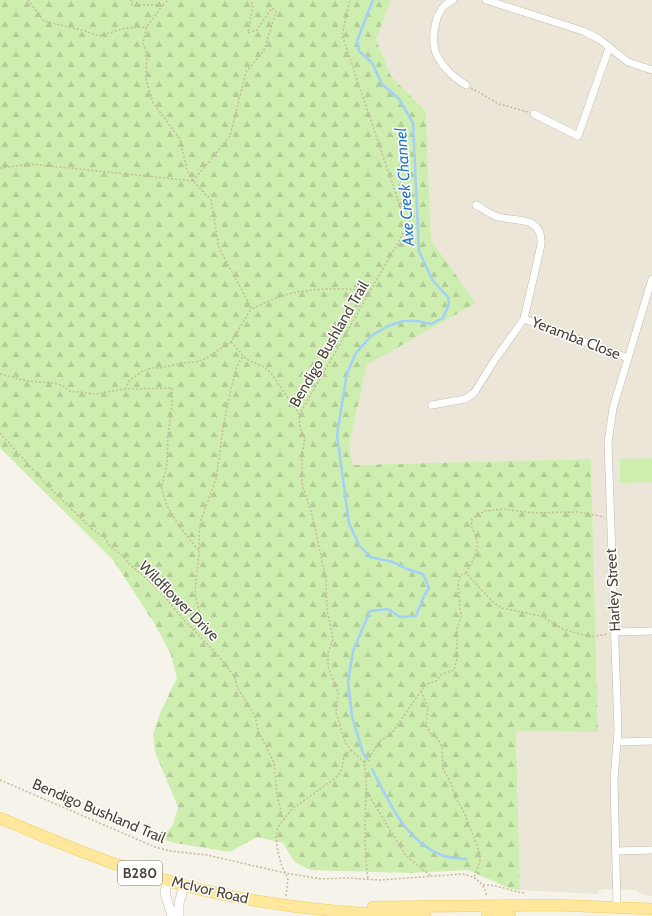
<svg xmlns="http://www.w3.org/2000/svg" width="652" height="916" font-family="Cabin,sans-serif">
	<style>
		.residential { fill: #ebe6d8 }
		.forest { fill: url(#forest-firs) }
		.green { fill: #ceeeb0 }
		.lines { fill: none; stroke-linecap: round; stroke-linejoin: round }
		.stream { stroke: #a2d0f8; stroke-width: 2.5 }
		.minor-casing { stroke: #c3bcab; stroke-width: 8 }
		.tertiary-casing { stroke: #c3bcab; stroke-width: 10 }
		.primary-casing { stroke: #f0cc5f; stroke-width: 12 }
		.path { stroke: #c6ba9b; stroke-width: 1.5; stroke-dasharray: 2 2; stroke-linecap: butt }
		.minor { stroke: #fff; stroke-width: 7 }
		.tertiary { stroke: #fff; stroke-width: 9 }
		.primary { stroke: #ffe89b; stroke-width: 11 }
		.labels { text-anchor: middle; stroke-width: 3; stroke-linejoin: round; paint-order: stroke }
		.shield { fill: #fff; stroke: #827d73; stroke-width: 1 }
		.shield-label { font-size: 14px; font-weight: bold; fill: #4c4537 }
		.street-label { font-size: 15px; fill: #4c4537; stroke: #fff }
		.water-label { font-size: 16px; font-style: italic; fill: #2477c4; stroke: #fff }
	</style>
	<defs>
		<pattern id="forest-firs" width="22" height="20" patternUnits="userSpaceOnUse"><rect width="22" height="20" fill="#ceeeb0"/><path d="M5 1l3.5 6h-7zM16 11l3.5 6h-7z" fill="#b3cd98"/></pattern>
	</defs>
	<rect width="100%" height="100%" fill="#f6f3ea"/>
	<path class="residential" d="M 391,0 L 652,0 L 652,896 L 643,895 L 637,890 L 603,889 L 603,890 L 598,890 L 598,894 L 520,890 L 516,731 L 598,732 L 591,459 L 353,465 L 349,445 L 367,365 L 476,303 L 431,240 L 426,112 L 391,76 L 376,40 Z"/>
	<path class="forest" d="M 0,0 L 391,0 L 376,40 L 391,76 L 426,112 L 431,240 L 476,303 L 367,365 L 349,445 L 353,465 L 591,459 L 598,732 L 516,731 L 520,890 L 511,889 L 468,870 L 408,873 L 311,870 C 293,864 292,858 283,843 L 257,837 L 230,852 L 175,843 L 157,838 L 166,833 L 173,825 L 178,807 L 155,752 L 153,734 L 161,711 L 177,678 L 171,655 L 156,626 L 114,561 L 0,448 Z"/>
	<path class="green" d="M 652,458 L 652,482 L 620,483 L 620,459 Z"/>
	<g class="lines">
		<path class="stream" d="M 367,759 L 363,753 L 352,716 L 348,682 L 353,651 L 370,611 L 388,609 L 400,617 L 416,616 L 424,596 L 429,588 L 423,574 L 407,569 L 393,562 L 370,557 L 359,545 L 349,523 L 337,435 L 347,373 L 356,353 L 371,336 L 388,326 L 403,321 L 417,321 L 431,324 L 443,318 L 449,304 L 448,297 L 433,281 L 419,251 L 413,123 L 399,99 L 382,84 L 372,63 L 359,51 L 357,41 L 373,0
			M 372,769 C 390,803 405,842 444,856 C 451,858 459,858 466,859"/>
		<g class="minor-casing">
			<path id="minor" d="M 453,0 C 451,1 448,3 445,5 C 434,15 430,45 438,57 C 444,69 456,79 466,85
				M 486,0 L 583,31 L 599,39 L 628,62 L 652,70
				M 534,114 L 578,136 L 609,48
				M 476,205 C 482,208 488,213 495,216 C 515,223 543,214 541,245 L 524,319 L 628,358
				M 432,405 L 465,399 L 474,393 L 496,358 L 524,319
				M 616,632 L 652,631
				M 618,742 L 652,741
				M 616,851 L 652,850
				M 617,907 L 614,780 L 618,730 L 608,443 L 613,408 L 652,279"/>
		</g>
		<g class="tertiary-casing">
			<path id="tertiary" d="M 167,881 L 165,893 L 172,916
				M 179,916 L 179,903 L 184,886"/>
		</g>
		<g class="primary-casing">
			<path id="primary" d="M 0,818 C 52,840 104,862 158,878 C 244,904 335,914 425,916
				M 486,906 L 487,913 L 510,916
				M 373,907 L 555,905 L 652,909"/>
		</g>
		<path class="path" d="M 28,0 L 44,21 L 85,31 L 99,36 L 126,28 L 147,27
			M 131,0 L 132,5 L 163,5 L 168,0
			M 163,5 L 147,26 L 143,43 L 147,55 L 146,79 L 153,103 L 180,139 L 187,170 L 193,181 L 211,200 L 219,248 L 252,309 C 264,303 276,297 289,294 C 315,287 344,289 372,290
			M 471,88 L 499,104 L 528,112
			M 0,168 L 30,164 L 193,181
			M 193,181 L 230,136 L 246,72 L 264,50 L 276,12 L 272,8 L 257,30 L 248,33 L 253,5 L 250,0
			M 231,342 L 246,359 L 264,367 L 271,373 L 299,414
			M 0,374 L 27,381 L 54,383 L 61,385 L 69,391 L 96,394 L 125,389 L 172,388 L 172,406 L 168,435 L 167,464 L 162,486 L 162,490 L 166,504 L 180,527 L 199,551
			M 125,389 L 129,381 L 143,371 L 151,368 L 160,368 L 182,363 L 196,362 L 203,360 L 231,342 L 251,309
			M 0,433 L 45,483 L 93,530 L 105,538 L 110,546 L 124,557 L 129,564 L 140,573 L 160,591 L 182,618 L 217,654 L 234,676 L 238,689 L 255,716 L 258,730 L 274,763 L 277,795 L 283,819
			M 466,573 C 472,562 480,550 476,537 C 473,528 470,529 472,519 L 485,511 L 503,509 L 534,513 L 578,512 L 604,517
			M 194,630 L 201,617 L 196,599 L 195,590 L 199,554 L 199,533 L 201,520 L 216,479 L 224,422 L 231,389 L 237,366 L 243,356
			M 421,691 L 428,708 L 426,725 L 430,733 L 438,739 L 442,747 L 443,769 L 451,783 L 455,797 L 464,812 L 480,854 L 480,861 L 474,877
			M 351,750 L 364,762 C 365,772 367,782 366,791 C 365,820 364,850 368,879
			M 364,762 L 370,760 L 370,756 L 380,741 L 391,734 L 426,684 L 436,681 L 442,674 L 454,670 L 457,659 L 457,629 L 461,617 L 458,583 L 460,575 L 466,573 L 494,603 L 502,608 L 541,616 L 563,629 L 590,637 L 608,634
			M 0,780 L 155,847 L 171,851 L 207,855 L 285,873 L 321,879 L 347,878 L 380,880 L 462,874 C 476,876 484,883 487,897
			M 367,792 L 406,856 L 431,876
			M 483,885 C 498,884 511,892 526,893
			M 286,896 L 288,879 L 281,864 L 277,847 L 276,836 L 278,827 L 291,810 L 338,776 L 342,768 L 344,755 L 351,750 L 345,742 L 338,719 L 336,713 L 338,693 L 328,666 L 328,653 L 333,639 L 327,609 L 326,580 L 313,518 L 302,484 L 302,455 L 305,438 L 300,428 L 299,414 L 305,405 L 407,227 L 342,35 L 350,0"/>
		<use href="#minor" class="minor"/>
		<use href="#tertiary" class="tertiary"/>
		<use href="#primary" class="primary"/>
	</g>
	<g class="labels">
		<rect class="shield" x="118" y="861" width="44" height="24" rx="3"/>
		<g class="shield-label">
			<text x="140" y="878">B280</text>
		</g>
		<g class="street-label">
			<text transform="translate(576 338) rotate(21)" y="5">Yeramba Close</text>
			<text transform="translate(329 344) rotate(-60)" y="5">Bendigo Bushland Trail</text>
			<text transform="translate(613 590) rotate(-93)" y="5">Harley Street</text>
			<text transform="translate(179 601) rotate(45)" y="5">Wildflower Drive</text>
			<text transform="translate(99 811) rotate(23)" y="5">Bendigo Bushland Trail</text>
			<text transform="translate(210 890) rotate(13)" y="5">McIvor Road</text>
		</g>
		<g class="water-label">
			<text transform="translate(404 187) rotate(-94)" y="6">Axe Creek Channel</text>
		</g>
	</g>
</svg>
